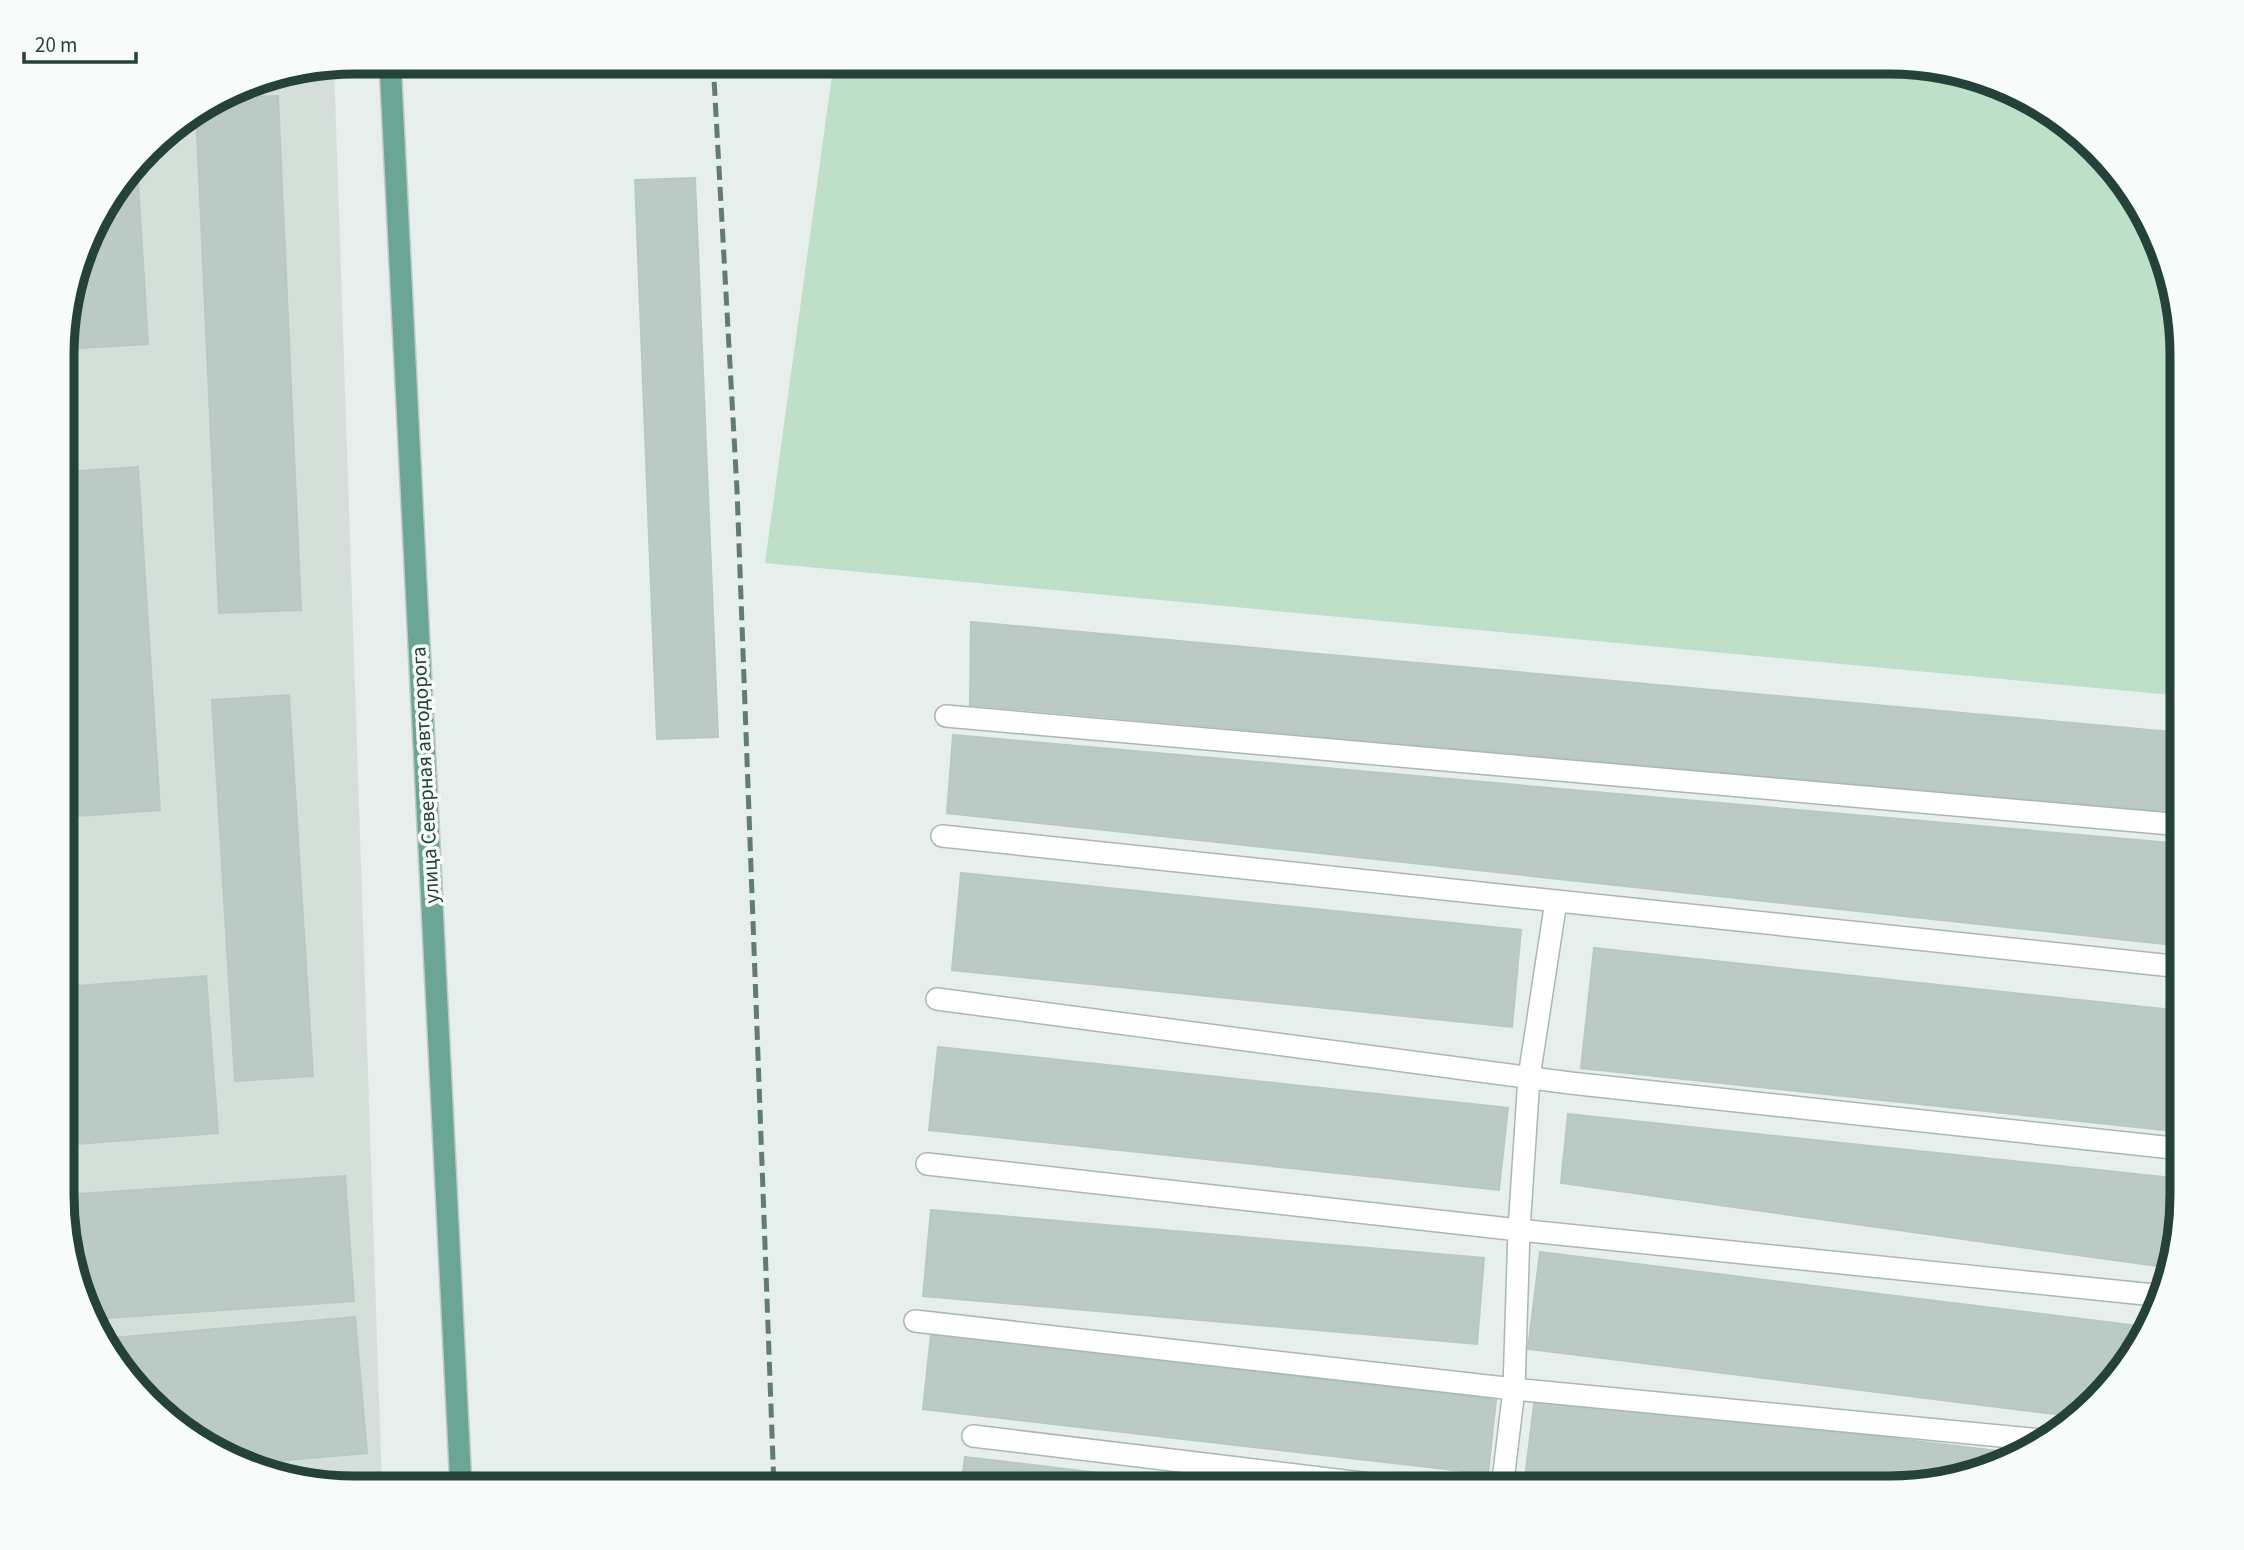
<svg xmlns="http://www.w3.org/2000/svg" width="2244" height="1550" font-family="'Source Sans 3',sans-serif">
	<style>
		.built { fill: #d4dfda }
		.green { fill: #bfe0c8 }
		.building { fill: #bbcac4; stroke: #b8c9c2; stroke-width: 2 }
		.lines { fill: none; stroke-linecap: round; stroke-linejoin: round }
		.minor-casing { stroke: #a8b8b2; stroke-width: 24 }
		.major-casing { stroke: #c2cac8; stroke-width: 24 }
		.minor { stroke: #fff; stroke-width: 21 }
		.major { stroke: #6aa596; stroke-width: 21 }
		.rail { stroke: #5f7d75; stroke-width: 5; stroke-dasharray: 14 7; stroke-linecap: butt }
		.labels { text-anchor: middle; stroke-width: 7; stroke-linejoin: round; paint-order: stroke }
		.street-label { font-size: 21px; fill: #24423a; stroke: #f7fbf9 }
		.rim { fill: none; stroke: #24423a; stroke-width: 9 }
	</style>
	<rect width="100%" height="100%" fill="#e6efeb"/>
	<path class="built" d="M 334,65 L 382,1488 L 335,1488 L 260,1473 L 176,1428 L 101,1343 L 64,1234 L 64,316 L 92,224 L 161,134 L 242,83 Z"/>
	<path class="green" d="M 834,61 L 1909,62 L 1984,77 L 2068,122 L 2144,208 L 2182,335 L 2182,696 L 765,563 Z"/>
	<path class="building" d="M 278,96 L 301,610 L 219,613 L 196,112 L 218,98 Z
		M 137,165 L 148,344 L 64,349 L 64,316 L 92,224 Z
		M 695,178 L 718,737 L 657,739 L 635,180 Z
		M 138,467 L 160,810 L 64,817 L 64,472 Z
		M 971,622 L 2182,733 L 2182,813 L 970,705 Z
		M 289,695 L 313,1076 L 235,1081 L 212,700 Z
		M 953,735 L 2182,844 L 2182,946 L 947,813 Z
		M 961,873 L 1521,930 L 1512,1027 L 952,970 Z
		M 1594,948 L 2182,1011 L 2182,1132 L 1581,1068 Z
		M 206,976 L 218,1133 L 64,1145 L 64,987 Z
		M 938,1047 L 1508,1108 L 1499,1190 L 929,1130 Z
		M 1568,1114 L 2182,1179 L 2182,1215 L 2171,1268 L 1561,1183 Z
		M 345,1176 L 354,1301 L 93,1319 L 64,1234 L 64,1195 Z
		M 931,1210 L 1484,1258 L 1477,1344 L 923,1296 Z
		M 1540,1252 L 2147,1327 L 2122,1374 L 2071,1416 L 1528,1349 Z
		M 355,1317 L 367,1453 L 242,1464 L 176,1428 L 99,1339 Z
		M 931,1334 L 1496,1400 L 1488,1474 L 923,1409 Z
		M 1535,1396 L 2024,1454 L 2020,1458 L 1890,1489 L 1549,1489 L 1524,1486 Z
		M 965,1457 L 1224,1488 L 961,1488 Z"/>
	<g class="lines">
		<g class="minor-casing">
			<path id="minor" d="M 946,716 L 2182,825
				M 942,836 L 2182,967
				M 937,999 L 1570,1083 L 2182,1149
				M 927,1164 L 1519,1230 L 2164,1296
				M 915,1321 L 1514,1389 L 2042,1440
				M 973,1436 L 1411,1489
				M 1502,1489 L 1514,1389 L 1519,1230 L 1529,1077 L 1556,901"/>
		</g>
		<g class="major-casing">
			<path id="major" d="M 390,61 L 461,1488"/>
		</g>
		<use href="#minor" class="minor"/>
		<use href="#major" class="major"/>
		<path class="rail" d="M 713,61 L 737,490 L 774,1488"/>
	</g>
	<g class="labels">
		<g class="street-label">
			<text transform="translate(425 775) rotate(-93)" y="7">улица Северная автодорога</text>
		</g>
	</g>
	<path d="M0 0H2244V1550H0ZM355 74H1889A281 281 0 0 1 2170 355V1195A281 281 0 0 1 1889 1476H355A281 281 0 0 1 74 1195V355A281 281 0 0 1 355 74Z" fill="#f7fbf9" fill-rule="evenodd"/>
	<path class="rim" d="M355 74H1889A281 281 0 0 1 2170 355V1195A281 281 0 0 1 1889 1476H355A281 281 0 0 1 74 1195V355A281 281 0 0 1 355 74Z"/>
	<path d="M24 52v10h112v-10" fill="none" stroke="#24423a" stroke-width="3.5"/>
	<text x="35" y="52" font-size="21" fill="#24423a" stroke="#f7fbf9" stroke-width="5" paint-order="stroke">20 m</text>
</svg>
